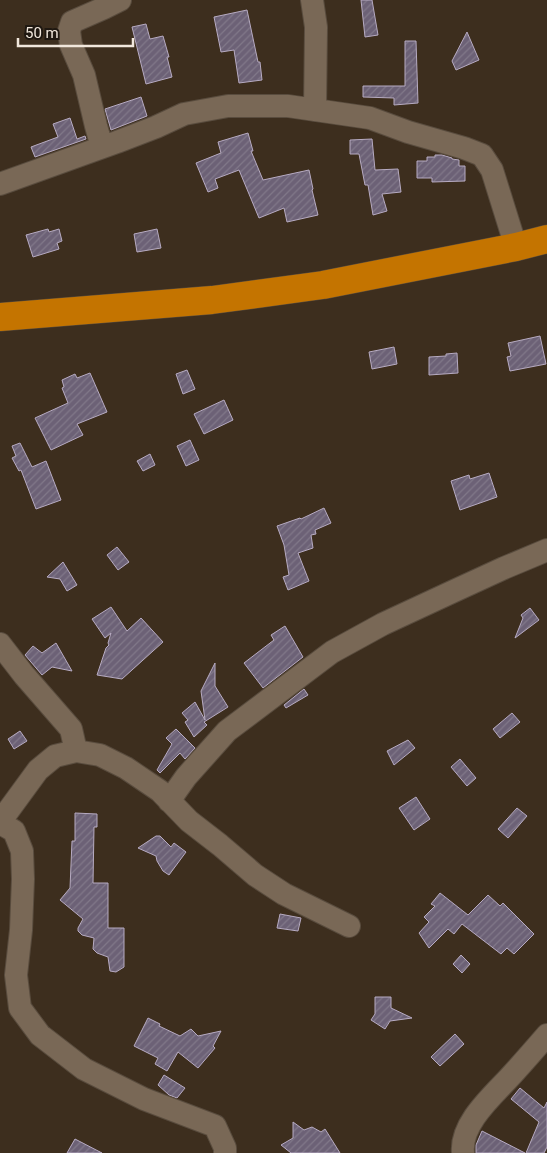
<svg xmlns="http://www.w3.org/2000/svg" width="547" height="1153" font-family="Roboto,sans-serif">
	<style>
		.building { fill: url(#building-hatch); stroke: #b7abc2 }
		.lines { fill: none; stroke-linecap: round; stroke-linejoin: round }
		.minor-casing { stroke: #594c3e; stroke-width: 24 }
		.highway-casing { stroke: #594c3e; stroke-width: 29 }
		.minor { stroke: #796856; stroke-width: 22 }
		.highway { stroke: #c47400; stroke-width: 28 }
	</style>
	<defs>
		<pattern id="building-hatch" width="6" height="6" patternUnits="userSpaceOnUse" patternTransform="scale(1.25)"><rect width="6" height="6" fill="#6c6176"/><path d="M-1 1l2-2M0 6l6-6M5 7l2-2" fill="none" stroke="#817889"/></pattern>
	</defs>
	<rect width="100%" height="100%" fill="#3d2e1e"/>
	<path class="building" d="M 361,0 L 372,0 L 378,35 L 365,37 Z
		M 247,10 L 258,62 L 260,62 L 262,80 L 239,83 L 234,50 L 221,52 L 214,17 Z
		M 146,24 L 150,39 L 163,36 L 169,57 L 167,57 L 172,77 L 146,84 L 132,27 Z
		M 467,32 L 479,60 L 456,70 L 452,61 Z
		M 405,41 L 416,41 L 418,103 L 394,105 L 394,98 L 363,97 L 363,86 L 405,86 Z
		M 141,97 L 147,116 L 111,130 L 105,109 Z
		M 70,118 L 77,139 L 85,136 L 86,139 L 35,157 L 31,147 L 58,137 L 53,124 Z
		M 248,133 L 253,151 L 251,151 L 263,180 L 309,170 L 313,189 L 312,190 L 318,215 L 287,222 L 284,208 L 259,218 L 239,170 L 215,179 L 218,188 L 208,192 L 196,163 L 221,153 L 218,142 Z
		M 372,139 L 375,170 L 398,169 L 401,192 L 382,194 L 387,211 L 373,215 L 368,185 L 365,185 L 359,154 L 350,154 L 350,140 Z
		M 435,155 L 442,155 L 452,158 L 452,159 L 459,160 L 459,166 L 465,166 L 465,181 L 432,182 L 432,178 L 417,178 L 417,161 L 427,161 L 427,157 L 435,157 Z
		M 48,229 L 49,232 L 59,229 L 62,241 L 57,243 L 59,249 L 33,257 L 26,235 Z
		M 157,229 L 161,248 L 137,252 L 134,234 Z
		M 540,336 L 546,364 L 510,371 L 507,357 L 511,356 L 508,343 Z
		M 394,347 L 397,364 L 372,369 L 369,352 Z
		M 457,353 L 458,373 L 429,375 L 429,357 L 446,356 L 446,354 Z
		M 187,370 L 195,389 L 183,394 L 176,374 Z
		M 90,373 L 107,412 L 77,424 L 83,435 L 51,450 L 35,418 L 68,403 L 62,388 L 64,387 L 62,380 L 75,374 L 77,378 Z
		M 224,400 L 233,420 L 204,434 L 194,414 Z
		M 190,440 L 199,460 L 186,466 L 177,446 Z
		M 20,443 L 32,467 L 46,461 L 61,500 L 36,509 L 21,470 L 19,471 L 12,458 L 16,456 L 12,446 Z
		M 150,454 L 155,465 L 143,471 L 137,461 Z
		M 489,473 L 497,497 L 460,510 L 451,481 L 469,475 L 470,479 Z
		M 324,508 L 331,523 L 315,530 L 316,534 L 311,535 L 313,548 L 298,553 L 309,581 L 288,590 L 283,577 L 289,575 L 284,545 L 277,526 L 300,518 L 301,519 Z
		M 117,547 L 129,562 L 118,570 L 107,555 Z
		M 63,562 L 77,585 L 67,591 L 60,579 L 47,577 Z
		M 111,607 L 127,631 L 141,618 L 163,642 L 122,679 L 97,675 L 106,648 L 109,645 L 108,643 L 111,633 L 105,638 L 92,619 Z
		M 530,608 L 539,620 L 515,638 L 523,618 L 521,615 Z
		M 285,626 L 303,657 L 263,688 L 244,663 L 274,640 L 271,635 Z
		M 56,643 L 72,671 L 52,667 L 42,675 L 25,655 L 33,646 L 42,653 Z
		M 215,663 L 215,686 L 228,707 L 204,722 L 207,725 L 194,737 L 185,722 L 188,720 L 182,713 L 195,702 L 205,720 L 201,691 Z
		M 304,689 L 308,695 L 286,708 L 284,705 Z
		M 512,713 L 520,722 L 500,738 L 493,729 Z
		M 176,729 L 195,748 L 185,759 L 180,753 L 160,773 L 157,770 L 172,744 L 166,738 Z
		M 20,731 L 27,741 L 14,749 L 8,739 Z
		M 408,740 L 415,748 L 394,765 L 387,751 Z
		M 460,759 L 476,778 L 467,786 L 451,767 Z
		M 416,797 L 430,819 L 414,830 L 399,808 Z
		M 517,808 L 527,816 L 508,838 L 498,829 Z
		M 75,813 L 97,814 L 97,827 L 94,827 L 93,883 L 108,883 L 108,928 L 124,928 L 124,967 L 116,972 L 110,971 L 108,957 L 97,953 L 93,949 L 94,938 L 82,935 L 78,931 L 78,928 L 83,919 L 60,900 L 70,888 L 72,841 L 75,841 Z
		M 156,836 L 160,836 L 171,847 L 174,843 L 186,852 L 169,875 L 163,871 L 157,861 L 156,856 L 138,848 Z
		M 440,893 L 468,915 L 488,895 L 500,906 L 503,903 L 534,934 L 514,954 L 507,948 L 501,954 L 462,924 L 454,934 L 448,929 L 429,948 L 419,933 L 429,922 L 424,917 L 435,906 L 431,904 Z
		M 280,914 L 301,918 L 298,931 L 277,928 Z
		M 461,955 L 470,964 L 462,973 L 453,964 Z
		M 375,997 L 391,997 L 391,1008 L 412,1018 L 390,1021 L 385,1029 L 371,1020 L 375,1014 Z
		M 148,1018 L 160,1024 L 159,1026 L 180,1036 L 191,1029 L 198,1036 L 221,1031 L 213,1046 L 215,1048 L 198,1068 L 178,1052 L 167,1071 L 155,1064 L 158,1058 L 134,1046 Z
		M 455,1034 L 464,1044 L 440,1066 L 431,1057 Z
		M 164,1075 L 185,1088 L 177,1098 L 169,1095 L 158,1085 Z
		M 520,1088 L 544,1108 L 547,1102 L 547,1147 L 544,1153 L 526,1153 L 539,1122 L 511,1099 Z
		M 293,1122 L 304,1130 L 312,1127 L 321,1132 L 325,1129 L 340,1153 L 291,1153 L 281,1145 L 293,1138 Z
		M 482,1131 L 525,1153 L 476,1153 L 476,1145 Z
		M 75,1139 L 102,1153 L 67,1153 Z"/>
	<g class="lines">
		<g class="minor-casing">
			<path id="minor" d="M 312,0 L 316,27 L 315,110
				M 102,147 L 96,126 L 84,75 L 71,45 L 69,31 L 72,22 L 104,8 L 120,0
				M 0,184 L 117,142 L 156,127 L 184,114 L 228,106 L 288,106 L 370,118 L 408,132 L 464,148 L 482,155 L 492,170 L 516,247
				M 0,644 L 24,675 L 71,729 L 76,751
				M 169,801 L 186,777 L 227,731 L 332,652 L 383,624 L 454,591 L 504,568 L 547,550
				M 0,822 L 38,770 L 55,756 L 76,751 L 100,755 L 126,768 L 160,791 L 189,821 L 220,845 L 255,875 L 284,894 L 349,926
				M 0,823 L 14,831 L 22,851 L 23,879 L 21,930 L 16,975 L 20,1008 L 40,1035 L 84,1069 L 144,1099 L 215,1126 L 225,1148 L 225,1153
				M 463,1153 C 460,1125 490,1098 508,1079 C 521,1065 534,1050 547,1035"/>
		</g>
		<g class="highway-casing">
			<path id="highway" d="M 0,317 L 212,300 L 323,285 L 516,247 L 547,239"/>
		</g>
		<use href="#minor" class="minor"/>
		<use href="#highway" class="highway"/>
	</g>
	<path d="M18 38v8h115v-8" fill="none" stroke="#f1e7dc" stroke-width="2.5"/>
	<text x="25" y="38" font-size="15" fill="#f1e7dc" stroke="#1f1811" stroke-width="4" paint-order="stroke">50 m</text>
</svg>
